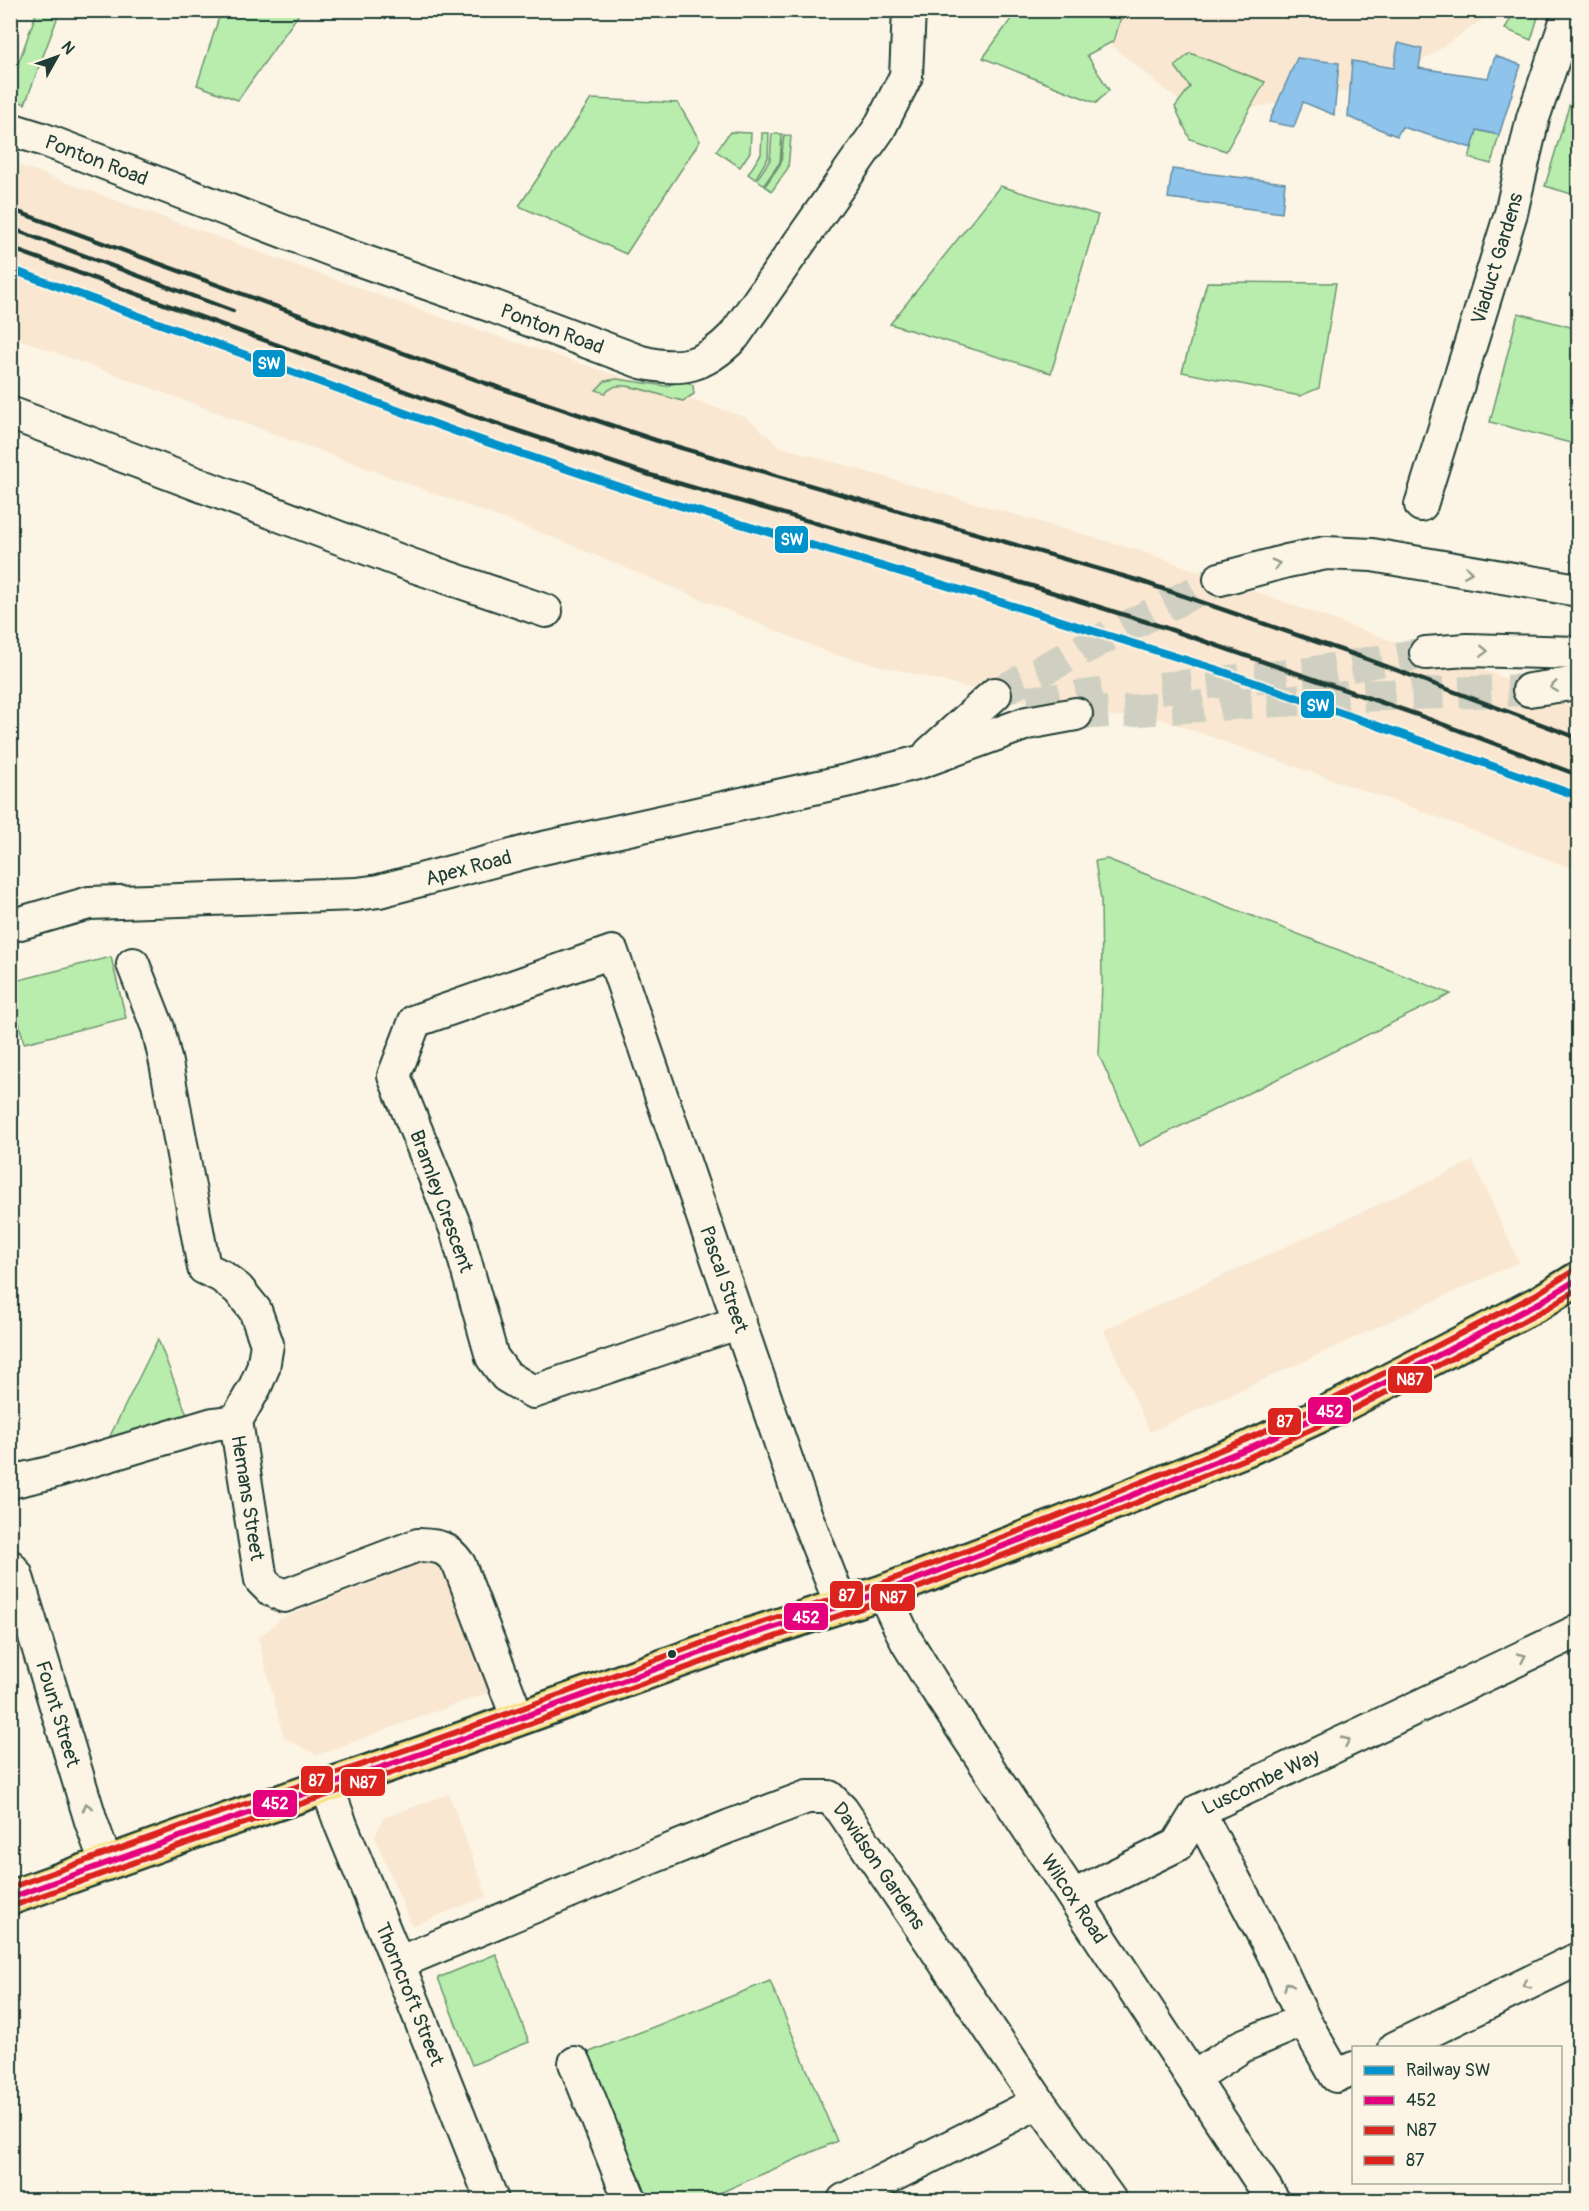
<svg xmlns="http://www.w3.org/2000/svg" width="1589" height="2211" font-family="Pangolin,sans-serif">
	<style>
		.built { fill: #f9e7d1 }
		.green { fill: #b9edad; stroke: #6c9570; stroke-width: 1.5 }
		.water { fill: #8ec3ec; stroke: #628da2; stroke-width: 1.5 }
		.lines { fill: none; stroke-linecap: round; stroke-linejoin: round }
		.minor-tunnel { stroke: #d0d0c2; stroke-width: 32; stroke-dasharray: 32 16; stroke-linecap: butt }
		.minor-casing { stroke: #1f3d34; stroke-width: 36 }
		.major-casing { stroke: #1f3d34; stroke-width: 38 }
		.minor { stroke: #fcf5e5; stroke-width: 32 }
		.major { stroke: #fae180; stroke-width: 33 }
		.rail { stroke: #1f3d34; stroke-width: 4.5 }
		.bus-1-casing { stroke: #fcf5e5; stroke-width: 10 }
		.bus-2-casing { stroke: #fcf5e5; stroke-width: 10 }
		.bus-3-casing { stroke: #fcf5e5; stroke-width: 10 }
		.bus-1 { stroke: #e5007d; stroke-width: 6 }
		.bus-2 { stroke: #dc241f; stroke-width: 6 }
		.bus-3 { stroke: #dc241f; stroke-width: 6 }
		.rail-1-casing { stroke: #fcf5e5; stroke-width: 12 }
		.rail-1 { stroke: #0092cb; stroke-width: 8 }
		.oneway { stroke: #8e998c }
		.bus-dot { fill: #1f3d34; stroke: #fcf5e5; stroke-width: 2 }
		.labels { text-anchor: middle; stroke-width: 4.5; stroke-linejoin: round; paint-order: stroke }
		.street-label { font-size: 20px; fill: #1f3d34; stroke: #fcf5e5 }
		.line-badge { stroke: #fcf5e5; stroke-width: 2 }
		.badge-label { font-size: 16px; text-anchor: middle; font-weight: bold; fill: #fff }
	</style>
	<rect width="100%" height="100%" fill="#fcf5e5"/>
	<filter id="ink" filterUnits="userSpaceOnUse"><feTurbulence type="fractalNoise" baseFrequency=".0167" numOctaves="2"/><feDisplacementMap in="SourceGraphic" scale="12" xChannelSelector="R" yChannelSelector="G"/><feConvolveMatrix kernelMatrix="1 2 1 2 8 2 1 2 1" color-interpolation-filters="sRGB"/></filter>
	<g filter="url(#ink)">
		<path class="built" d="M 1070,11 L 1495,11 L 1389,84 L 1198,117 Z
			M 10,162 L 448,320 L 747,418 L 781,447 L 1144,552 L 1426,653 L 1495,674 L 1529,690 L 1578,708 L 1578,871 L 1419,810 L 1160,719 L 1076,714 L 829,653 L 552,537 L 11,336 Z
			M 1473,1161 L 1519,1262 L 1150,1432 L 1104,1330 Z
			M 440,1556 L 495,1690 L 317,1755 L 284,1738 L 258,1638 L 282,1618 Z
			M 449,1794 L 487,1896 L 412,1926 L 375,1837 L 383,1818 Z"/>
		<path class="green" d="M 1515,10 L 1532,11 L 1538,17 L 1531,40 L 1505,29 Z
			M 37,11 L 60,11 L 25,104 L 11,98 L 11,84 Z
			M 221,11 L 301,11 L 238,100 L 197,85 Z
			M 1017,11 L 1123,11 L 1114,41 L 1087,55 L 1109,90 L 1096,103 L 983,58 Z
			M 1190,53 L 1265,82 L 1226,151 L 1190,139 L 1175,107 L 1190,87 L 1175,66 Z
			M 1578,76 L 1578,196 L 1545,186 Z
			M 591,99 L 678,103 L 700,141 L 626,254 L 519,206 Z
			M 1477,130 L 1499,135 L 1491,164 L 1469,158 Z
			M 730,132 L 751,133 L 750,152 L 740,167 L 716,151 Z
			M 762,133 L 769,133 L 768,158 L 755,179 L 748,174 L 761,154 Z
			M 772,134 L 782,134 L 780,162 L 764,185 L 757,179 L 770,160 Z
			M 784,135 L 791,136 L 788,168 L 772,191 L 765,186 L 781,163 Z
			M 1000,186 L 1098,215 L 1051,373 L 890,324 Z
			M 1207,282 L 1336,283 L 1319,388 L 1300,396 L 1182,372 Z
			M 1518,313 L 1578,329 L 1578,445 L 1490,422 Z
			M 617,379 L 666,386 L 683,380 L 693,385 L 694,394 L 683,401 C 666,398 633,384 618,386 C 613,386 609,390 605,393 L 596,390 L 605,381 Z
			M 1107,859 L 1451,994 L 1140,1146 L 1099,1055 L 1102,983 L 1101,900 L 1095,861 Z
			M 111,957 L 126,1018 L 24,1043 L 11,991 L 11,982 Z
			M 158,1339 L 187,1415 L 109,1438 Z
			M 496,1954 L 529,2042 L 472,2065 L 438,1978 Z
			M 770,1981 L 837,2141 L 704,2200 L 642,2200 L 582,2055 Z"/>
		<path class="water" d="M 1398,43 L 1422,49 L 1419,68 L 1488,78 L 1495,56 L 1521,65 L 1499,135 L 1477,130 L 1472,148 L 1402,127 L 1397,136 L 1348,117 L 1352,61 L 1394,68 Z
			M 1297,58 L 1339,63 L 1334,115 L 1303,102 L 1294,127 L 1269,122 Z
			M 1172,169 L 1285,183 L 1282,213 L 1168,198 Z"/>
		<g class="lines">
			<path class="minor-tunnel" d="M 1160,688 L 1309,673 L 1426,653
				M 995,694 L 1220,579
				M 1028,702 L 1102,694
				M 1076,714 L 1358,696 L 1529,690"/>
			<g class="minor-casing">
				<g id="minor">
					<path id="s1" d="M 10,129 L 42,139 L 340,253 L 495,307 L 641,362 C 681,372 705,366 734,336 L 879,129 L 906,76 L 909,10"/>
					<path d="M 10,413 L 411,565 L 546,611"/>
					<path id="s2" d="M 1421,505 L 1511,213 L 1533,118 L 1570,10"/>
					<path d="M 1220,579 L 1287,561 L 1326,553 L 1372,555 L 1578,590"/>
					<path d="M 1426,653 L 1467,650 L 1578,653"/>
					<path d="M 1529,690 L 1578,683"/>
					<path d="M 930,753 L 995,694"/>
					<path id="s3" d="M 10,926 L 89,903 L 357,894 L 379,891 L 534,850 L 850,780 L 920,762 L 1027,723 L 1076,714"/>
					<path id="s4" d="M 133,964 L 158,1028 L 166,1063 L 204,1268 L 221,1276 L 238,1289 L 255,1310 L 267,1344 L 263,1368 L 255,1387 L 236,1421 L 261,1580 L 270,1589 L 284,1596 L 418,1545 C 439,1546 446,1546 459,1564 L 518,1719"/>
					<path id="s5" d="M 740,1322 L 533,1392 L 506,1376 L 492,1357 L 456,1229 L 394,1076 L 415,1021 L 612,952 L 803,1508 L 841,1605"/>
					<path d="M 10,1482 L 49,1473 L 213,1424 L 236,1421"/>
					<path id="s6" d="M 10,1566 L 16,1574 L 91,1821 L 106,1863"/>
					<path id="s7" d="M 883,1592 L 907,1642 L 931,1681 L 1273,2200"/>
					<path id="s8" d="M 327,1786 L 341,1825 L 398,1963 L 492,2200"/>
					<path id="s9" d="M 1198,1811 L 1578,1631"/>
					<path d="M 1198,1811 L 1272,1951 L 1304,2020 L 1336,2076 L 1354,2068"/>
					<path d="M 1073,1896 L 1177,1845 L 1198,1811"/>
					<path id="s10" d="M 398,1963 L 638,1863 L 730,1826 L 807,1797 L 829,1797 L 842,1810 L 1039,2102 L 1110,2200"/>
					<path d="M 1395,2048 L 1578,1959"/>
					<path d="M 575,2063 L 630,2200"/>
					<path d="M 1193,2078 L 1242,2046 L 1304,2020"/>
					<path d="M 844,2200 L 1039,2102"/>
				</g>
			</g>
			<g class="major-casing">
				<path id="major" d="M 10,1898 L 207,1827 L 429,1751 L 747,1636 L 883,1592 L 1056,1526 L 1249,1448 L 1340,1406 L 1539,1303 L 1578,1279"/>
			</g>
			<use href="#minor" class="minor"/>
			<use href="#major" class="major"/>
			<path class="rail" d="M 10,209 L 485,383 L 661,442 L 1140,581 L 1364,658 L 1578,738
				M 10,228 L 233,311
				M 10,248 L 465,413 L 650,475 L 1032,586 L 1163,627 L 1418,715 L 1578,775"/>
			<g class="bus-1-casing">
				<path id="bus-1" d="M 10,1898 L 207,1827 L 429,1751 L 747,1636 L 883,1592 L 1056,1526 L 1249,1448 L 1340,1406 L 1539,1303 L 1578,1279"/>
			</g>
			<g class="bus-2-casing">
				<path id="bus-2" d="M 13,1906 L 210,1835 L 432,1759 L 750,1645 L 886,1600 L 1059,1534 L 1252,1456 L 1344,1414 L 1543,1311 L 1578,1289"/>
			</g>
			<g class="bus-3-casing">
				<path id="bus-3" d="M 10,1888 L 204,1818 L 426,1743 L 744,1628 L 880,1584 L 1053,1518 L 1245,1440 L 1336,1398 L 1535,1295 L 1573,1271"/>
			</g>
			<use href="#bus-1" class="bus-1"/>
			<use href="#bus-2" class="bus-2"/>
			<use href="#bus-3" class="bus-3"/>
			<g class="rail-1-casing">
				<path id="rail-1" d="M 10,269 L 457,432 L 644,495 L 991,599 L 1218,670 L 1578,796"/>
			</g>
			<use href="#rail-1" class="rail-1"/>
		</g>
		<defs><path id="oneway-chevron" d="M-2-3.5L2.5 0L-2 3.5" fill="none" stroke-width="1.6" stroke-linecap="round" stroke-linejoin="round" transform="scale(1.5)"/></defs>
		<g class="oneway">
			<use href="#oneway-chevron" transform="translate(1276 564) rotate(-15)"/>
			<use href="#oneway-chevron" transform="translate(1468 572) rotate(9)"/>
			<use href="#oneway-chevron" transform="translate(1484 651) rotate(2)"/>
			<use href="#oneway-chevron" transform="translate(1554 687) rotate(172)"/>
			<use href="#oneway-chevron" transform="translate(1522 1657) rotate(-25)"/>
			<use href="#oneway-chevron" transform="translate(1346 1741) rotate(-25)"/>
			<use href="#oneway-chevron" transform="translate(87 1807) rotate(-107)"/>
			<use href="#oneway-chevron" transform="translate(1526 1984) rotate(155)"/>
			<use href="#oneway-chevron" transform="translate(1288 1986) rotate(-115)"/>
		</g>
	</g>
	<circle class="bus-dot" cx="672" cy="1654" r="5"/>
	<g class="labels">
		<g class="street-label">
			<text dy="7" stroke="none"><textPath href="#s1" startOffset="92">Ponton Road</textPath></text>
			<text dy="7" stroke="none"><textPath href="#s2" startOffset="258">Viaduct Gardens</textPath></text>
			<text dy="7" stroke="none"><textPath href="#s1" startOffset="578">Ponton Road</textPath></text>
			<text dy="7" stroke="none"><textPath href="#s3" startOffset="465">Apex Road</textPath></text>
			<text transform="translate(442 1201) rotate(70)" y="7">Bramley Crescent</text>
			<text dy="7" stroke="none"><textPath href="#s5" startOffset="1185">Pascal Street</textPath></text>
			<text dy="7" stroke="none"><textPath href="#s4" startOffset="578">Hemans Street</textPath></text>
			<text dy="7" stroke="none"><textPath href="#s6" startOffset="156">Fount Street</textPath></text>
			<text dy="7" stroke="none"><textPath href="#s9" startOffset="69">Luscombe Way</textPath></text>
			<text dy="7" stroke="none"><textPath href="#s10" startOffset="549">Davidson Gardens</textPath></text>
			<text dy="7" stroke="none"><textPath href="#s7" startOffset="362">Wilcox Road</textPath></text>
			<text dy="7" stroke="none"><textPath href="#s8" startOffset="224">Thorncroft Street</textPath></text>
		</g>
	</g>
	<g class="line-badge">
		<rect x="252" y="349" width="34" height="29" rx="6" fill="#0092cb"/>
		<rect x="774" y="525" width="35" height="29" rx="6" fill="#0092cb"/>
		<rect x="1300" y="690" width="35" height="29" rx="6" fill="#0092cb"/>
		<rect x="1387" y="1365" width="46" height="29" rx="6" fill="#dc241f"/>
		<rect x="1307" y="1396" width="45" height="29" rx="6" fill="#e5007d"/>
		<rect x="1267" y="1407" width="35" height="29" rx="6" fill="#dc241f"/>
		<rect x="829" y="1580" width="35" height="29" rx="6" fill="#dc241f"/>
		<rect x="870" y="1583" width="46" height="29" rx="6" fill="#dc241f"/>
		<rect x="783" y="1602" width="46" height="29" rx="6" fill="#e5007d"/>
		<rect x="300" y="1765" width="34" height="29" rx="6" fill="#dc241f"/>
		<rect x="340" y="1768" width="46" height="29" rx="6" fill="#dc241f"/>
		<rect x="252" y="1789" width="46" height="29" rx="6" fill="#e5007d"/>
	</g>
	<g class="badge-label">
		<text x="269" y="369">SW</text>
		<text x="792" y="545">SW</text>
		<text x="1318" y="711">SW</text>
		<text x="1410" y="1385">N87</text>
		<text x="1330" y="1417">452</text>
		<text x="1285" y="1427">87</text>
		<text x="847" y="1601">87</text>
		<text x="893" y="1603">N87</text>
		<text x="806" y="1623">452</text>
		<text x="317" y="1786">87</text>
		<text x="363" y="1788">N87</text>
		<text x="275" y="1809">452</text>
	</g>
	<rect width="1589" height="2211" fill="none" stroke="#fcf5e5" stroke-width="36"/>
	<rect x="18" y="18" width="1553" height="2175" fill="none" stroke="#1f3d34" stroke-width="2" filter="url(#ink)"/>
	<rect x="1352" y="2046" width="210" height="138" fill="#fcf5e5" stroke="#a4ab9e" stroke-width="1.5"/>
	<rect x="1364" y="2066" width="30" height="9" fill="#0092cb" stroke="#a4ab9e" stroke-width="1.5"/>
	<text x="1406" y="2076" font-size="18" fill="#1f3d34">Railway SW</text>
	<rect x="1364" y="2096" width="30" height="9" fill="#e5007d" stroke="#a4ab9e" stroke-width="1.5"/>
	<text x="1406" y="2106" font-size="18" fill="#1f3d34">452</text>
	<rect x="1364" y="2126" width="30" height="9" fill="#dc241f" stroke="#a4ab9e" stroke-width="1.5"/>
	<text x="1406" y="2136" font-size="18" fill="#1f3d34">N87</text>
	<rect x="1364" y="2156" width="30" height="9" fill="#dc241f" stroke="#a4ab9e" stroke-width="1.5"/>
	<text x="1406" y="2166" font-size="18" fill="#1f3d34">87</text>
	<g transform="translate(57 57) rotate(50)" stroke="#fcf5e5" stroke-width="4.5" paint-order="stroke">
	<path d="M0-4.5L10 22L0 15L-10 22Z" fill="#1f3d34"/>
	<text y="-9" font-size="16" font-weight="bold" text-anchor="middle" fill="#1f3d34">N</text>
	</g>
</svg>
